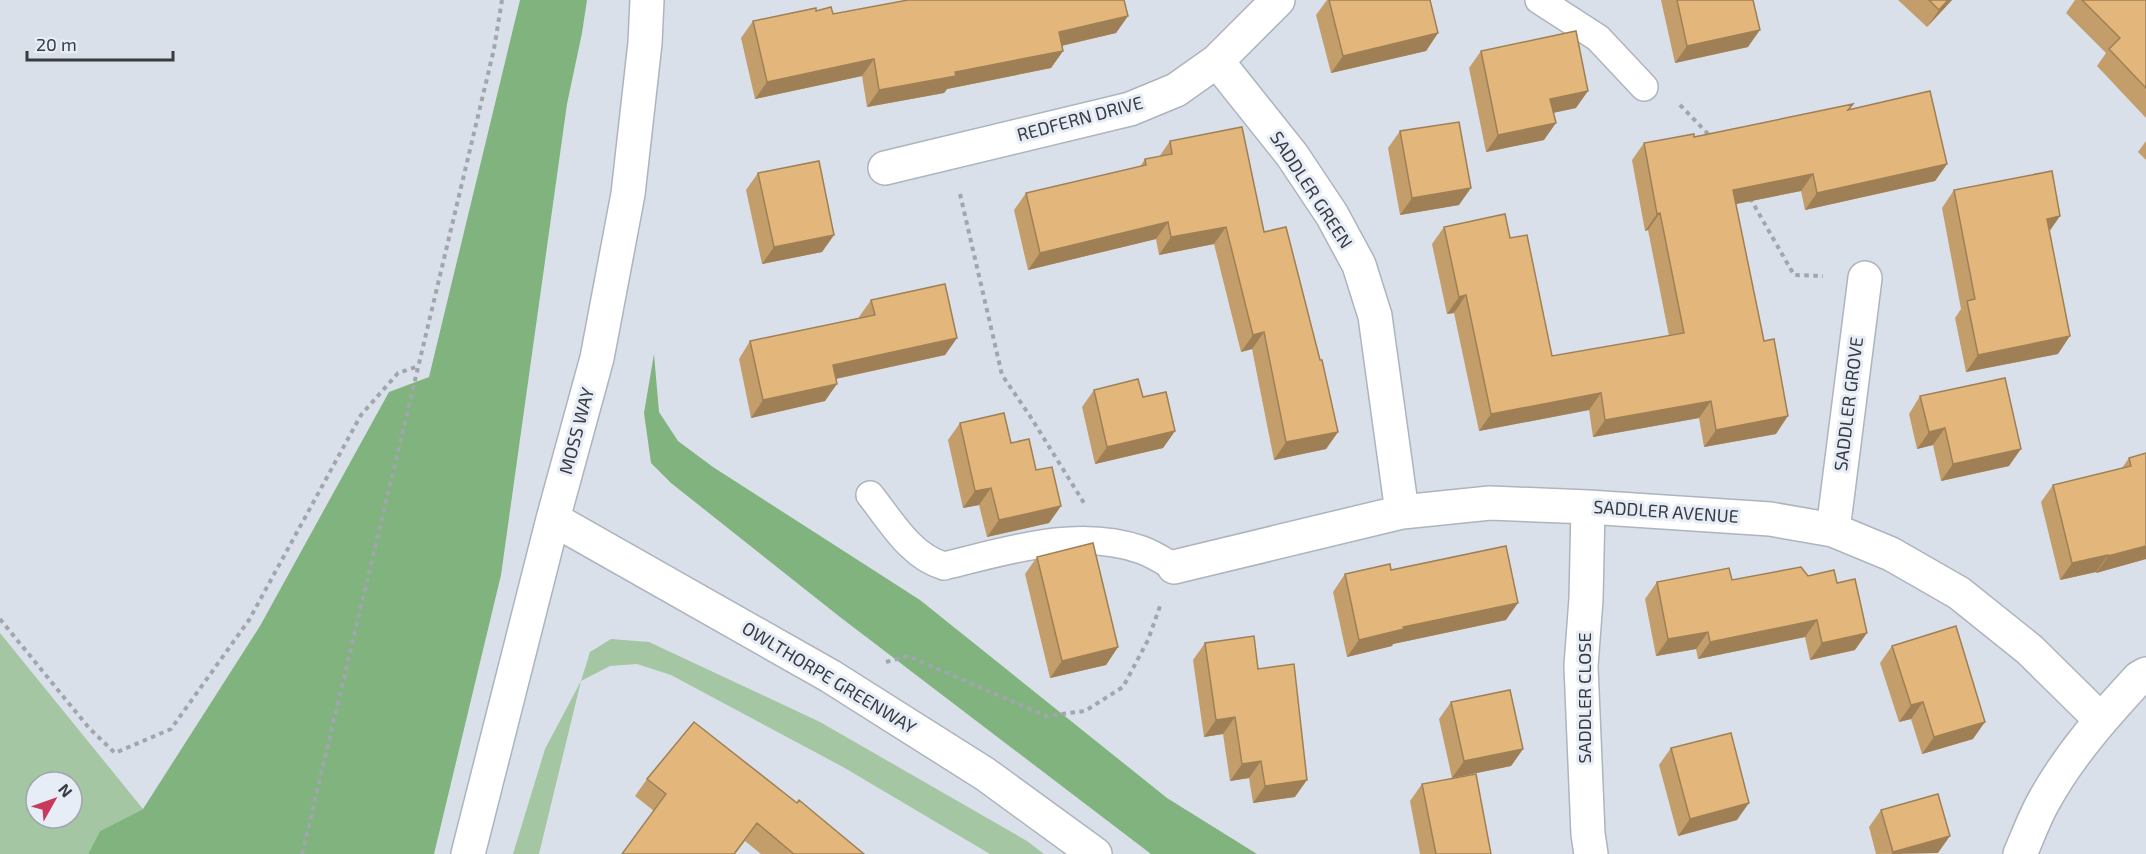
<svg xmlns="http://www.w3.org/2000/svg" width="2146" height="854" font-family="'Exo 2',sans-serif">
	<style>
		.green { fill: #a4c6a2; fill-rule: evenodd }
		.forest { fill: #81b37e }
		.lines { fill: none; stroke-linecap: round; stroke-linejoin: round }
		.service-casing { stroke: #aeb4be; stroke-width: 30 }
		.minor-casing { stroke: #aeb4be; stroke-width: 36 }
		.tertiary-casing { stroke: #aeb4be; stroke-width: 36 }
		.path { stroke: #a1a6ae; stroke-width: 4; stroke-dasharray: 4.5 4.5; stroke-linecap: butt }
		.service { stroke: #fff; stroke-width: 27 }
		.minor { stroke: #fff; stroke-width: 33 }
		.tertiary { stroke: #fff; stroke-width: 33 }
		.wall { fill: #c39d6a }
		.shaded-wall { fill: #9f8056 }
		.building { fill: #e3b77b; stroke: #9f8056; stroke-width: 1.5 }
		.labels { text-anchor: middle; stroke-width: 6; stroke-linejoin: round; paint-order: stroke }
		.street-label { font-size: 18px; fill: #383b3f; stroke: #e6edf7 }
	</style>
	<rect width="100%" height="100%" fill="#d9e0ea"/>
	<path class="green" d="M 0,633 L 143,809 L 100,831 L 88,854 L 0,854 ZM 36,782 L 72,782 L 72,818 L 36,818 Z
		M 611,639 L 649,642 L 820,722 L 1027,841 L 1044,854 L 990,854 L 843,767 L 671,675 L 637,664 L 610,666 L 581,681 L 539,854 L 513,854 L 545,749 L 581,681 L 590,652 Z"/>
	<path class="forest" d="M 520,0 L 587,0 L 582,33 L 567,104 L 501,575 L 434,854 L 88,854 L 100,831 L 143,809 L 260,626 L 389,392 L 429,377 Z
		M 654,354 L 659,412 L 678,441 L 713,467 L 920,600 L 1167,798 L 1257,854 L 1151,854 L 840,617 L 671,483 L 651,463 L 644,413 Z"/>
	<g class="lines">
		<g class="service-casing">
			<path id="service" d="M 1539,0 L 1598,38 L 1644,87
				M 870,495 C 891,521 910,556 944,566 C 1007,551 1077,527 1142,550 C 1153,554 1164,561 1174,567"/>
		</g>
		<g class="minor-casing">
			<path id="minor" d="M 1217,61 L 1292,155 L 1332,215 L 1359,265 L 1375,316 L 1402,512
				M 885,168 L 1130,109 L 1176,90 L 1217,61 L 1278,0
				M 1588,507 L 1586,599 L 1581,666 L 1588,834 L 1591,854
				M 1833,530 L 1865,278
				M 1174,567 L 1402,512 L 1490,503 L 1588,507 L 1770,519 L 1833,530 L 1891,554 L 1959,593 L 2030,650 L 2100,719
				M 2020,854 C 2028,836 2035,816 2045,799 C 2070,754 2104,716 2139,678 L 2146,674"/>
		</g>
		<g class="tertiary-casing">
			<path id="tertiary" d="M 553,519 L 830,676 L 985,774 L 1095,854
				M 468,854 L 553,519 L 597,358 L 628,194 L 645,43 L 647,0"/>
		</g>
		<path class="path" d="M 1680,105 L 1710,136
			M 960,194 L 1002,375 L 1030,416 L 1084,503
			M 1750,198 L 1794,275 L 1823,276
			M 0,619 L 89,728 L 115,753 L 171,729 L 249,620 L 361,415 L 398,373 L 419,366
			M 886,662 L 908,656 L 1046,716 L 1085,711 L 1123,687 L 1148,640 L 1160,606
			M 302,854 L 494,49 L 502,0"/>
		<use href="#service" class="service"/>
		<use href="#minor" class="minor"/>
		<use href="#tertiary" class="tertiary"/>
	</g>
	<path class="wall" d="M 1327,0 L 1430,0 L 1438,33 L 1426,51 L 1331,73 L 1316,15 Z
		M 1661,0 L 1753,0 L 1748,47 L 1675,63 Z
		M 1898,0 L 1952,0 L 1927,27 Z
		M 2075,0 L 2146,0 L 2146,118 L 2097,66 L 2106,53 L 2066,13 Z
		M 816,11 L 833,14 L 1128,16 L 1116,33 L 1062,46 L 1063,51 L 1051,68 L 947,89 L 944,93 L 867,107 L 862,76 L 755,99 L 741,38 L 753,21 Z
		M 1481,51 L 1576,108 L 1553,113 L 1544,140 L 1486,152 L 1469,68 Z
		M 1849,109 L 1947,164 L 1935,181 L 1805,210 L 1801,191 L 1736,204 L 1776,434 L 1704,447 L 1699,418 L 1593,437 L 1589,410 L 1479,431 L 1454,313 L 1447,314 L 1432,244 L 1444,227 L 1510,238 L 1552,356 L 1669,336 L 1648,230 L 1645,231 L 1632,160 L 1644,143 L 1694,137 Z
		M 1400,131 L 1459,205 L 1400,215 L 1388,148 Z
		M 1170,141 L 1264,232 L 1338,432 L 1326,449 L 1274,460 L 1252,349 L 1241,352 L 1214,244 L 1159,255 L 1156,239 L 1028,270 L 1014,210 L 1026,193 L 1140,167 L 1145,159 L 1159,157 Z
		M 2146,141 L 2146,160 L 2138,152 Z
		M 758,173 L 834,235 L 822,252 L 762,264 L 746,190 Z
		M 1954,190 L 2060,216 L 2049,232 L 2058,354 L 1966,372 L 1955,318 L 1961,309 L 1942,208 Z
		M 871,300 L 957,338 L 945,355 L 836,379 L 825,401 L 751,418 L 739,359 L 750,341 L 859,318 L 859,317 Z
		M 1094,390 L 1143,397 L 1175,431 L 1163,448 L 1095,464 L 1082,407 Z
		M 1920,396 L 2009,466 L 1941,481 L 1933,445 L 1917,449 L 1909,414 Z
		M 960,423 L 1011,443 L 1036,470 L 1061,506 L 1049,523 L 987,537 L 979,505 L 963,508 L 948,440 Z
		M 2146,453 L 2146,559 L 2096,573 L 2096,572 L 2060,580 L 2041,502 L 2053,485 L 2122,468 L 2129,458 Z
		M 1037,557 L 1118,647 L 1106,665 L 1050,678 L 1025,574 Z
		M 1801,567 L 1855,650 L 1810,660 L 1805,637 L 1698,659 L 1696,649 L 1656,656 L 1645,599 L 1657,582 L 1732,580 Z
		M 1391,570 L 1506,620 L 1393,644 L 1392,646 L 1347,657 L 1333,592 L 1345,574 Z
		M 1205,643 L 1258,669 L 1295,797 L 1253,803 L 1249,778 L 1230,781 L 1223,734 L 1204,737 L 1193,660 Z
		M 1892,646 L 1973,739 L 1922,754 L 1911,719 L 1899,722 L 1880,663 Z
		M 1451,702 L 1523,749 L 1511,766 L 1452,778 L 1439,719 Z
		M 1671,748 L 1737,820 L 1678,836 L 1659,765 Z
		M 647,779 L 797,803 L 864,854 L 761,854 L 745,841 L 735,854 L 622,854 L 654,811 L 635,796 Z
		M 1422,784 L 1491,854 L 1420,854 L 1410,801 Z
		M 1881,810 L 1938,853 L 1876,854 L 1869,827 Z"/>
	<path class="shaded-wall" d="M 1948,0 L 1952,0 L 1927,27 L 1939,10 Z
		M 1128,16 L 1116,33 L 1047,49 L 1059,32 Z
		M 1760,30 L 1748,47 L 1675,63 L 1687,46 Z
		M 1438,33 L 1426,51 L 1331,73 L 1343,56 Z
		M 1063,51 L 1051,68 L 947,89 L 944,93 L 867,107 L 879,90 L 955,72 Z
		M 874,59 L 862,76 L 755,99 L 767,82 Z
		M 1588,91 L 1576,108 L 1538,116 L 1550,99 Z
		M 1556,123 L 1544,140 L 1486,152 L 1498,135 Z
		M 1947,164 L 1935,181 L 1805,210 L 1817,193 Z
		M 1813,174 L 1801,191 L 1721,207 L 1733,190 Z
		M 1471,188 L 1459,205 L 1400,215 L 1412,198 Z
		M 1660,213 L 1648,230 L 1645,231 L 1657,214 Z
		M 2060,216 L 2048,233 L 2047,219 Z
		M 1168,222 L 1156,239 L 1028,270 L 1040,253 Z
		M 1226,227 L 1214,244 L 1159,255 L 1171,237 Z
		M 834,235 L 822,252 L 762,264 L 774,247 Z
		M 1466,295 L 1454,313 L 1447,314 L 1459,297 Z
		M 1264,332 L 1252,349 L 1241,352 L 1253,335 Z
		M 2070,336 L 2058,354 L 1966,372 L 1978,355 Z
		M 957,338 L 945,355 L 821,382 L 833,365 Z
		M 837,384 L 825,401 L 751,418 L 763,400 Z
		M 1601,393 L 1589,410 L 1479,431 L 1491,414 Z
		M 1711,401 L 1699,418 L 1593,437 L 1605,420 Z
		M 1788,416 L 1776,434 L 1704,447 L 1716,430 Z
		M 1945,428 L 1933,445 L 1917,449 L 1929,432 Z
		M 1175,431 L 1163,448 L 1095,464 L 1107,447 Z
		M 1338,432 L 1326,449 L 1274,460 L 1286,442 Z
		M 2021,449 L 2009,466 L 1941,481 L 1953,464 Z
		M 991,488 L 979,505 L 963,508 L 975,491 Z
		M 1061,506 L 1049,523 L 987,537 L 999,520 Z
		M 2146,546 L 2146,559 L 2096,573 L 2108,556 Z
		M 2108,555 L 2096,572 L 2060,580 L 2072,563 Z
		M 1518,603 L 1506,620 L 1393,644 L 1392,646 L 1347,657 L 1359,640 L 1403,627 Z
		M 1817,620 L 1805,637 L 1698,659 L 1710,642 Z
		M 1708,632 L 1696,649 L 1656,656 L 1668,639 Z
		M 1867,633 L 1855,650 L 1810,660 L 1822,643 Z
		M 1118,647 L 1106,665 L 1050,678 L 1062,661 Z
		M 1923,702 L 1911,719 L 1899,722 L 1911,705 Z
		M 1235,717 L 1223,734 L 1204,737 L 1216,720 Z
		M 1985,722 L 1973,739 L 1922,754 L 1934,737 Z
		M 1523,749 L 1511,766 L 1452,778 L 1464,761 Z
		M 1261,761 L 1249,778 L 1230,781 L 1242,764 Z
		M 1307,780 L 1295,797 L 1253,803 L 1265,786 Z
		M 1749,803 L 1737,820 L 1678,836 L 1690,819 Z
		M 1950,836 L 1938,853 L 1891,854 L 1893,852 Z"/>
	<path class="building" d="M 908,0 L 1124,0 L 1128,16 L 1059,32 L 1063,51 L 955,72 L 956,76 L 879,90 L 874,59 L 767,82 L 753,21 L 816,8 L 816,11 L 831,7 L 833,14 Z
		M 1329,0 L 1430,0 L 1438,33 L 1343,56 Z
		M 1677,0 L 1753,0 L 1760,30 L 1687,46 Z
		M 1929,0 L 1948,0 L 1939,10 Z
		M 2082,0 L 2146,0 L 2146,88 L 2109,49 L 2120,38 Z
		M 1576,31 L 1588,91 L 1550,99 L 1556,123 L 1498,135 L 1481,51 Z
		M 1930,91 L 1947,164 L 1817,193 L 1813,174 L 1733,190 L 1764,341 L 1774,339 L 1788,416 L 1716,430 L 1711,401 L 1605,420 L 1601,393 L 1491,414 L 1466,295 L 1459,297 L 1444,227 L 1505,214 L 1510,238 L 1527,235 L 1552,356 L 1684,333 L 1660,213 L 1657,214 L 1644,143 L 1694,134 L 1694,137 L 1853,104 L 1848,110 Z
		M 1459,122 L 1471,188 L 1412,198 L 1400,131 Z
		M 1242,127 L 1264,232 L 1286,227 L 1320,360 L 1322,360 L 1338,432 L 1286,442 L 1264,332 L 1253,335 L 1226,227 L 1171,237 L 1168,222 L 1040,253 L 1026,193 L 1146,165 L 1145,159 L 1172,154 L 1170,141 Z
		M 819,161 L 834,235 L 774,247 L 758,173 Z
		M 2052,171 L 2060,216 L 2047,219 L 2070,336 L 1978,355 L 1967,301 L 1975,299 L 1954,190 Z
		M 945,284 L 957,338 L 833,365 L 837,384 L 763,400 L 750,341 L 875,315 L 871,300 Z
		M 2005,378 L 2021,449 L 1953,464 L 1945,428 L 1929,432 L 1920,396 Z
		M 1138,379 L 1143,397 L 1166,392 L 1175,431 L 1107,447 L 1094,390 Z
		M 1004,413 L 1011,443 L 1029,439 L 1036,470 L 1052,467 L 1061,506 L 999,520 L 991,488 L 975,491 L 960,423 Z
		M 2146,453 L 2146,546 L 2108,556 L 2108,555 L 2072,563 L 2053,485 L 2131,466 L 2129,458 Z
		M 1093,543 L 1118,647 L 1062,661 L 1037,557 Z
		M 1506,546 L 1518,603 L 1403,627 L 1404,629 L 1359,640 L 1345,574 L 1390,564 L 1391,570 Z
		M 1801,567 L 1808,576 L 1834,570 L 1837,583 L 1855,579 L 1867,633 L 1822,643 L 1817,620 L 1710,642 L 1708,632 L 1668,639 L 1657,582 L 1729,568 L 1732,580 Z
		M 1956,626 L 1985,722 L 1934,737 L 1923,702 L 1911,705 L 1892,646 Z
		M 1254,636 L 1258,669 L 1294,664 L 1307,780 L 1265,786 L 1261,761 L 1242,764 L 1235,717 L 1216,720 L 1205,643 Z
		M 1510,690 L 1523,749 L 1464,761 L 1451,702 Z
		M 694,722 L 797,803 L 799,800 L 864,854 L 794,854 L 757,823 L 734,854 L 622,854 L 666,794 L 647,779 Z
		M 1731,733 L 1749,803 L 1690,819 L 1671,748 Z
		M 1476,774 L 1491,854 L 1436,854 L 1422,784 Z
		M 1938,794 L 1950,836 L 1893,852 L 1881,810 Z"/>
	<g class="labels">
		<g class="street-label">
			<text transform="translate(1080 119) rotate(-15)" y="6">REDFERN DRIVE</text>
			<text transform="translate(1311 190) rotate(57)" y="6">SADDLER GREEN</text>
			<text transform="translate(1849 404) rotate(-83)" y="6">SADDLER GROVE</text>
			<text transform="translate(577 431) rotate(-75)" y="6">MOSS WAY</text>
			<text transform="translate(1666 512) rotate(4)" y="6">SADDLER AVENUE</text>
			<text transform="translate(829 678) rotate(31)" y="6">OWLTHORPE GREENWAY</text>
			<text transform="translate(1585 698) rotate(-90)" y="6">SADDLER CLOSE</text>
		</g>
	</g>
	<g transform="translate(54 800) rotate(50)"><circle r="28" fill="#e6edf7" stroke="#a0a6ad" stroke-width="1.5"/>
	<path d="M0-4.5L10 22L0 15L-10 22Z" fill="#c9395d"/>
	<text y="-9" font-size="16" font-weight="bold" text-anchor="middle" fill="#383b3f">N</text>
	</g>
	<path d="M27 51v9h146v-9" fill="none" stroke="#383b3f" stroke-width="3"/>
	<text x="36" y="51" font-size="18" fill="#383b3f" stroke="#e6edf7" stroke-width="4.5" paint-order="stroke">20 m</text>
</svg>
